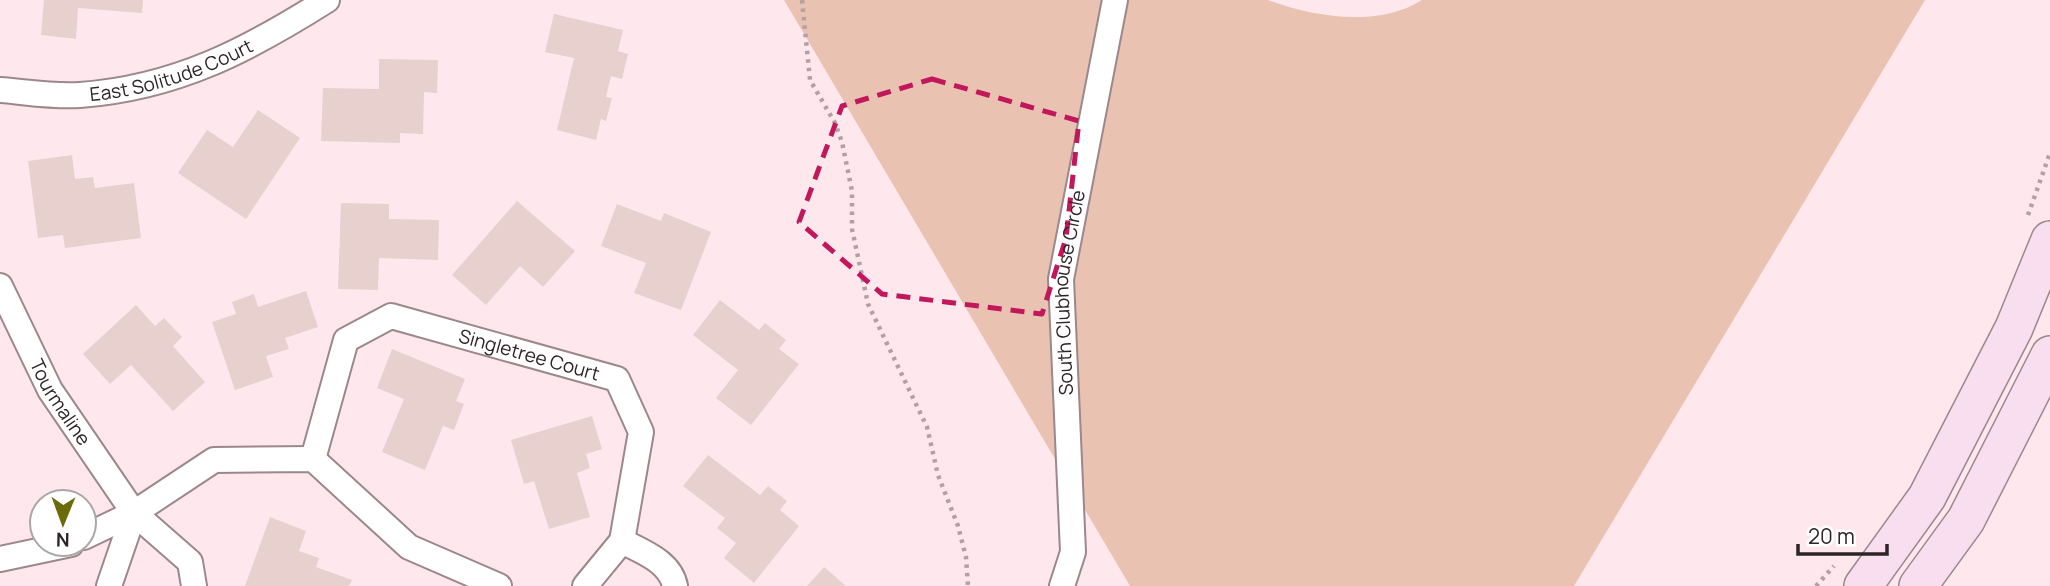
<svg xmlns="http://www.w3.org/2000/svg" width="2050" height="586" font-family="Manrope,sans-serif">
	<style>
		.green { fill: #e9c2b1 }
		.building { fill: #e7d0ce }
		.lines { fill: none; stroke-linecap: round; stroke-linejoin: round }
		.minor-casing { stroke: #9b878c; stroke-width: 28 }
		.secondary-casing { stroke: #9b878c; stroke-width: 40 }
		.path { stroke: #b2a0a4; stroke-width: 4.5; stroke-dasharray: 3.5 5; stroke-linecap: butt }
		.minor { stroke: #fff; stroke-width: 24 }
		.secondary { stroke: #f9def0; stroke-width: 37 }
		.marked { fill: none; stroke: #c2185b; stroke-width: 5; stroke-dasharray: 14 9; stroke-linejoin: round }
		.labels { text-anchor: middle; stroke-width: 7; stroke-linejoin: round; paint-order: stroke }
		.street-label { font-size: 19px; fill: #2c2426; stroke: #fff }
	</style>
	<rect width="100%" height="100%" fill="#ffe8ed"/>
	<path class="green" d="M 784,0 L 1268,0 C 1314,17 1378,28 1422,0 L 1925,0 L 1574,586 L 1130,586 Z"/>
	<path class="building" d="M 44,0 L 143,0 L 142,13 L 78,8 L 76,39 L 41,35 Z
		M 554,14 L 623,30 L 618,51 L 628,54 L 622,79 L 611,76 L 606,97 L 612,98 L 606,121 L 601,119 L 596,140 L 557,130 L 574,58 L 545,52 Z
		M 379,59 L 438,60 L 437,93 L 424,92 L 423,134 L 400,133 L 400,143 L 321,141 L 323,88 L 379,89 Z
		M 258,110 L 300,138 L 246,219 L 178,173 L 207,130 L 233,147 Z
		M 72,155 L 75,179 L 93,177 L 95,188 L 134,183 L 141,238 L 65,248 L 63,235 L 38,238 L 28,161 Z
		M 517,201 L 575,251 L 543,287 L 520,266 L 486,305 L 452,275 Z
		M 341,203 L 389,204 L 389,219 L 439,220 L 438,260 L 379,258 L 378,290 L 338,289 Z
		M 617,204 L 661,221 L 664,213 L 711,232 L 681,310 L 634,293 L 646,263 L 601,246 Z
		M 306,291 L 318,327 L 285,338 L 289,349 L 266,356 L 273,377 L 235,390 L 212,322 L 236,314 L 232,302 L 254,294 L 258,307 Z
		M 720,300 L 759,330 L 765,323 L 786,340 L 779,349 L 799,364 L 751,425 L 716,398 L 738,370 L 693,335 Z
		M 136,305 L 155,326 L 164,318 L 182,337 L 173,346 L 205,382 L 173,411 L 131,365 L 110,384 L 83,354 Z
		M 392,349 L 465,379 L 456,401 L 464,404 L 454,430 L 443,426 L 425,470 L 382,452 L 404,399 L 377,388 Z
		M 592,416 L 602,449 L 586,454 L 590,468 L 577,473 L 590,517 L 549,529 L 534,481 L 524,484 L 511,440 Z
		M 708,455 L 760,495 L 768,486 L 787,501 L 780,510 L 799,526 L 754,583 L 724,558 L 736,543 L 717,528 L 725,518 L 683,486 Z
		M 270,517 L 306,531 L 299,551 L 319,558 L 316,567 L 352,580 L 349,586 L 245,586 Z
		M 824,567 L 846,586 L 807,586 Z"/>
	<g class="lines">
		<g class="minor-casing">
			<g id="minor">
				<path id="s1" d="M 0,90 C 26,92 54,97 80,95 C 176,88 248,50 327,0"/>
				<path id="s2" d="M 0,286 L 50,390 L 134,513 L 190,562 L 194,586"/>
				<path id="s3" d="M 313,459 L 346,340 L 391,316 L 617,379 L 641,432 L 622,541 L 585,586"/>
				<path d="M 84,537 L 134,513 L 214,460 L 313,459 L 409,547 L 499,586"/>
				<path d="M 622,541 C 642,552 670,561 675,586"/>
				<path d="M 0,559 L 71,544"/>
				<path d="M 109,586 L 134,513"/>
				<path id="s4" d="M 1062,586 L 1073,552 L 1061,279 L 1115,0"/>
			</g>
		</g>
		<g class="secondary-casing">
			<path id="secondary" d="M 1863,586 L 1927,497 L 2014,328 L 2050,240
				M 1918,586 L 1966,520 L 2050,355"/>
		</g>
		<path class="path" d="M 802,0 L 810,80 L 835,123 L 842,142 L 852,191 L 852,229 L 868,304 L 927,427 L 938,475 L 958,526 L 966,557 L 968,586
			M 2028,215 L 2050,153
			M 1816,586 L 1834,566"/>
		<use href="#minor" class="minor"/>
		<use href="#secondary" class="secondary"/>
	</g>
	<path class="marked" d="M 932,79 L 1079,121 L 1066,238 L 1042,314 L 882,294 L 799,222 L 842,106 Z"/>
	<g class="labels">
		<g class="street-label">
			<text dy="7" stroke="none"><textPath href="#s1" startOffset="175">East Solitude Court</textPath></text>
			<text dy="7" stroke="none"><textPath href="#s4" startOffset="296">South Clubhouse Circle</textPath></text>
			<text dy="7" stroke="none"><textPath href="#s3" startOffset="318">Singletree Court</textPath></text>
			<text dy="7" stroke="none"><textPath href="#s2" startOffset="131">Tourmaline</textPath></text>
		</g>
	</g>
	<g transform="translate(63 523) rotate(181)"><circle r="33" fill="#ffffff" stroke="#aba7a8" stroke-width="2"/>
	<path d="M0-5L12 26L0 18L-12 26Z" fill="#6c6b0a"/>
	<text y="-10" font-size="19" font-weight="bold" text-anchor="middle" fill="#2c2426">N</text>
	</g>
	<path d="M1798 544v10h89v-10" fill="none" stroke="#2c2426" stroke-width="3.5"/>
	<text x="1808" y="544" font-size="21" fill="#2c2426" stroke="#ffffff" stroke-width="5" paint-order="stroke">20 m</text>
</svg>
